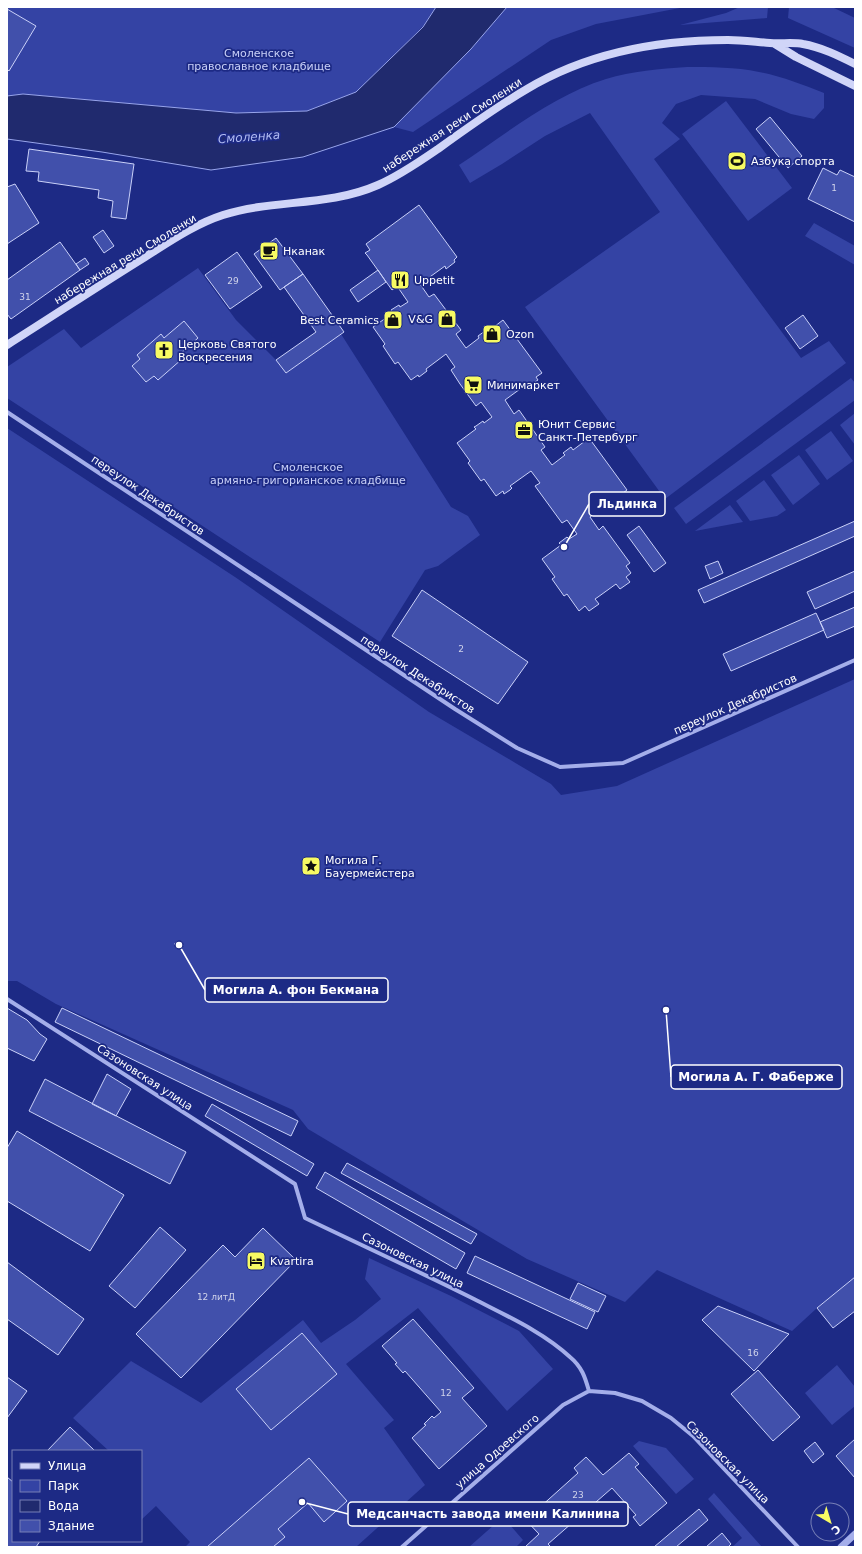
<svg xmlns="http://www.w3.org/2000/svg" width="862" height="1554" font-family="'DejaVu Sans',sans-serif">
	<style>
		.green { fill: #3443a4 }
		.water { fill: #202a6e; stroke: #98a5ec }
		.building { fill: #4150ab; stroke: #c9d0f8 }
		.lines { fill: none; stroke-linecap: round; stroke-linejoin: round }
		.minor { stroke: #a4aeea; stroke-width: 4 }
		.tertiary { stroke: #a4aeea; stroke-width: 7 }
		.secondary { stroke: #d0d5f8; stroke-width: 8 }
		.labels { text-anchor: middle; stroke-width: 3.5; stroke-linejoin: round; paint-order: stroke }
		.number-label { font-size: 9px; fill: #d0d3ea }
		.park-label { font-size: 11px; fill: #c9d0f8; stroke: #1d2a85 }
		.street-label { font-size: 11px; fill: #fff; stroke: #1d2a85 }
		.poi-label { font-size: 11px; fill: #fff; stroke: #1d2a85; text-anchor: start }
		.water-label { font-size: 12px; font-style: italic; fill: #b0baf2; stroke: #1d2a85 }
		.leader { fill: none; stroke: #fff; stroke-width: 1.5 }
		.callout-dot { fill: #fff; stroke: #1d2a85; stroke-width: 1.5 }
		.callout { fill: #1d2a85; stroke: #fff; stroke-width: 1.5 }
		.callout-label { font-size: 12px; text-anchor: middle; font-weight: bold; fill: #fff }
	</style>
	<rect width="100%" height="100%" fill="#1d2a85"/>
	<path class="green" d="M 7,7 L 436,7 L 423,26 L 356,92 L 307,111 L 236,113 L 23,94 L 7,96 Z
		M 507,7 L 685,7 L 596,24 L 551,40 L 413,132 L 394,127 L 471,49 Z
		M 740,7 L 768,7 L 767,18 L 680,25 L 726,13 Z
		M 789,7 L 832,7 L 855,18 L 855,48 L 788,18 Z
		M 687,67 C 711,67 735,67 759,72 C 781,76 803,85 824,93 L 824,108 L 814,119 L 791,114 L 755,99 L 701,95 L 676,104 L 662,123 L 680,139 L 654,159 L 801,358 L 829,341 L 846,363 L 665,499 L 525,307 L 660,212 L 590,113 L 545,136 L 502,164 L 470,183 L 459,165 C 504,135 554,95 606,79 C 632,71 660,69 687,67 Z
		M 726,101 L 792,188 L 748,221 L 682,134 Z
		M 814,223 L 855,246 L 855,265 L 805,236 Z
		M 198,268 L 236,320 L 276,360 L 286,373 L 341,334 L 451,507 L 468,516 L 480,535 L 438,566 L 425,570 L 380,642 L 7,398 L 7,367 L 64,329 L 81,348 Z
		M 851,378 L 855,383 L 855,400 L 686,524 L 674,508 Z
		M 855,413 L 855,445 L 840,425 Z
		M 7,428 L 235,577 L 429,712 L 551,784 L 561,795 L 617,786 L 855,679 L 855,1277 L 817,1308 L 792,1331 L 657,1270 L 625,1302 L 527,1259 L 308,1129 L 293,1110 L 56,1004 L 17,981 L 7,981 Z
		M 831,431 L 853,461 L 827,480 L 805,450 Z
		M 799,455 L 820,484 L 793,505 L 771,475 Z
		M 764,480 L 786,510 L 777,516 L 750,521 L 736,501 Z
		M 730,505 L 743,522 L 695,531 Z
		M 369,1258 L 451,1296 L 519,1331 L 553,1369 L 507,1411 L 418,1308 L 346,1364 L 394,1420 L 384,1428 L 425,1485 L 356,1547 L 185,1547 L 190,1542 L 156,1506 L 141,1520 L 141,1451 L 109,1451 L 73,1418 L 131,1361 L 201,1403 L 303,1320 L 321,1343 L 355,1320 L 381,1299 L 365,1279 Z
		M 837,1365 L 855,1387 L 855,1406 L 832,1425 L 805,1393 Z
		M 639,1441 L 666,1448 L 694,1479 L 676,1494 L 633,1446 Z
		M 714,1493 L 762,1547 L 732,1547 L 742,1538 L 708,1499 Z
		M 503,1517 L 523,1540 L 516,1547 L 469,1547 Z"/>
	<path class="water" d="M 436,7 L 507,7 L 471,49 L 394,127 L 303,157 L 211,170 L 102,152 L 7,139 L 7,96 L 23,94 L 236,113 L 307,111 L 356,92 L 423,27 Z"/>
	<path class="building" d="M 7,9 L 36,26 L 9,71 L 7,69 Z
		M 770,117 L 802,156 L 788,168 L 756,129 Z
		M 29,149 L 134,164 L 126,219 L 111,217 L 113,201 L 98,198 L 99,190 L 38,181 L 39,172 L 26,171 Z
		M 823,168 L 837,175 L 840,170 L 855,177 L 855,222 L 808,199 Z
		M 15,184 L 39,223 L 7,244 L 7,187 Z
		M 419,205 L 457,257 L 454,260 L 455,262 L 446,269 L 445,266 L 420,284 L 429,297 L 434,294 L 461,330 L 456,334 L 458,337 L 466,348 L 479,338 L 478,336 L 485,331 L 486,333 L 503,320 L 542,373 L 536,377 L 538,380 L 529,386 L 527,384 L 505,400 L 514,414 L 519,410 L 545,447 L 541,450 L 552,465 L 565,455 L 563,453 L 571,447 L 573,450 L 589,438 L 627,490 L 623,493 L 624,495 L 618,499 L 615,502 L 613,499 L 590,517 L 599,530 L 603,526 L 630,563 L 626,566 L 631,573 L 626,577 L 630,582 L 620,589 L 616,584 L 598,597 L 595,599 L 599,604 L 589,611 L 585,606 L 579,611 L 567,594 L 564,596 L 552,579 L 555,577 L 542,559 L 561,545 L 559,543 L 567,537 L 569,539 L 577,534 L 567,520 L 562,523 L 535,486 L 540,483 L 531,471 L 510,486 L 512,488 L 510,490 L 504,494 L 503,491 L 496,496 L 484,479 L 481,481 L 468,463 L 470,461 L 457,443 L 476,429 L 474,427 L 476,426 L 483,421 L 484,423 L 492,417 L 481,402 L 476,406 L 460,384 L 451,370 L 455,367 L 448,357 L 446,354 L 426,369 L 427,371 L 419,377 L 418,375 L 411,380 L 398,362 L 395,364 L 383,346 L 385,344 L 373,327 L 393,313 L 391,310 L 399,305 L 400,307 L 408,302 L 397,286 L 392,290 L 367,255 L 365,253 L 370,250 L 366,244 Z
		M 103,230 L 114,246 L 104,253 L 93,237 Z
		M 276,238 L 303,274 L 280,290 L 254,254 Z
		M 60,242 L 80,270 L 11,319 L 7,314 L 7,280 Z
		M 237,252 L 262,287 L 230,309 L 205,275 Z
		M 85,258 L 89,264 L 80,270 L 76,264 Z
		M 378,270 L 386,282 L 358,302 L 350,290 Z
		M 303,274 L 344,332 L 286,373 L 276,360 L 316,332 L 284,287 Z
		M 803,315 L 818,336 L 800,349 L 785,328 Z
		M 184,321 L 198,338 L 179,355 L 182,359 L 158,380 L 154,376 L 146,382 L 132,366 L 140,359 L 137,355 L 161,334 L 164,338 Z
		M 855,521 L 855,536 L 704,603 L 698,590 Z
		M 639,526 L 666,563 L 654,572 L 627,535 Z
		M 718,561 L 723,573 L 710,579 L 705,566 Z
		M 855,571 L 855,591 L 815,609 L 807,592 Z
		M 422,590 L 528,662 L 498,704 L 392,636 Z
		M 855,607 L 855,626 L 827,638 L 820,622 Z
		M 816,613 L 824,630 L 731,671 L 723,654 Z
		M 177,941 L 183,945 L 181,949 L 174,944 Z
		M 7,1008 L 27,1020 L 40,1034 L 47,1039 L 34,1061 L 7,1048 Z
		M 62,1008 L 298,1121 L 291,1136 L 55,1022 Z
		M 107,1074 L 131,1089 L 116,1116 L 92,1104 Z
		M 45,1079 L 186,1152 L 170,1184 L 29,1111 Z
		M 212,1104 L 314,1164 L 307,1176 L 205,1116 Z
		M 17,1131 L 124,1195 L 90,1251 L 7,1201 L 7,1148 Z
		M 347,1163 L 477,1234 L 471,1244 L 341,1173 Z
		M 325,1172 L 465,1253 L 456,1269 L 316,1188 Z
		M 160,1227 L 186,1250 L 135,1308 L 109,1286 Z
		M 263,1228 L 296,1260 L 181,1378 L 136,1334 L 223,1245 L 235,1257 Z
		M 475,1256 L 595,1312 L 587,1329 L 467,1273 Z
		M 7,1262 L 84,1319 L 58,1355 L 7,1319 Z
		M 855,1277 L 855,1311 L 833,1328 L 817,1308 Z
		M 578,1283 L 606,1296 L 598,1312 L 570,1299 Z
		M 718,1306 L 789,1334 L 754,1371 L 702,1320 Z
		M 413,1319 L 474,1388 L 462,1398 L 487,1426 L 439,1469 L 412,1438 L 426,1425 L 424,1424 L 432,1416 L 434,1418 L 441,1412 L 405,1371 L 403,1373 L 395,1364 L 397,1363 L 382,1346 Z
		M 302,1333 L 337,1374 L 271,1430 L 236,1389 Z
		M 758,1370 L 800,1417 L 773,1441 L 731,1394 Z
		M 7,1377 L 27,1391 L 7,1418 Z
		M 70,1427 L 95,1451 L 47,1451 Z
		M 855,1439 L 855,1478 L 836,1456 Z
		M 815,1442 L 824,1454 L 813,1463 L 804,1451 Z
		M 629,1453 L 639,1464 L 635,1467 L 667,1503 L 640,1526 L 633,1517 L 636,1515 L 612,1488 L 548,1544 L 551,1547 L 525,1547 L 539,1534 L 522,1516 L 535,1504 L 539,1508 L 578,1473 L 574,1468 L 586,1457 L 603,1475 Z
		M 309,1458 L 347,1501 L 324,1522 L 308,1503 L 278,1529 L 285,1537 L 273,1547 L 207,1547 Z
		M 7,1477 L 13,1482 L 13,1541 L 40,1541 L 36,1547 L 7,1547 Z
		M 699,1509 L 708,1520 L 676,1547 L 654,1547 Z
		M 722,1533 L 731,1544 L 728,1547 L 706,1547 Z"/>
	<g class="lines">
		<path class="minor" d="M 7,412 L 455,709 L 517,748 L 560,767 L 623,763 L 855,660
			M 7,999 L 295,1184 L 305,1218 C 361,1245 418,1271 474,1299 C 507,1316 543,1332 570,1357 C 582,1367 585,1377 589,1391
			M 589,1391 L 615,1393 L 642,1401 L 671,1418 L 693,1436 L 798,1547
			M 402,1547 L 563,1405 L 589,1391"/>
		<path class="tertiary" d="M 841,1547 L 855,1534"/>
		<path class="secondary" d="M 775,44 L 796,57 L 855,86
			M 7,345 C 53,316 98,286 145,257 C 169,242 195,224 223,215 C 273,199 328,207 378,185 C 399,176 419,162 438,149 C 467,128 496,107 527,89 C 587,53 659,40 728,40 C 742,40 756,42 770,43 C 781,44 793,42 803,44 C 821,47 839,56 855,64"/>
	</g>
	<defs>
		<g id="stadium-square" transform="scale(1)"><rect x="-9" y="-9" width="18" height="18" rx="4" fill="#f7fa63" stroke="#1d2a85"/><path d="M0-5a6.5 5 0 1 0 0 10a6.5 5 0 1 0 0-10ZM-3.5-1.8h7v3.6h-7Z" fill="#111"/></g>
		<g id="cafe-square" transform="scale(1)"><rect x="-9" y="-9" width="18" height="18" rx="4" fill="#f7fa63" stroke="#1d2a85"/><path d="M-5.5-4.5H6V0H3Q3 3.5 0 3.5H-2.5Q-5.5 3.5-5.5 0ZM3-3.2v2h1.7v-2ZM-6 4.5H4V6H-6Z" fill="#111"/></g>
		<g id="restaurant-square" transform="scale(1)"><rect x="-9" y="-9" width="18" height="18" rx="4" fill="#f7fa63" stroke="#1d2a85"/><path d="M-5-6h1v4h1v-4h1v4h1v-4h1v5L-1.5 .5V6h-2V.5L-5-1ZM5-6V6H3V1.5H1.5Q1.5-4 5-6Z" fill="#111"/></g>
		<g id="shop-square" transform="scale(1)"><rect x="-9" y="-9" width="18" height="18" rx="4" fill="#f7fa63" stroke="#1d2a85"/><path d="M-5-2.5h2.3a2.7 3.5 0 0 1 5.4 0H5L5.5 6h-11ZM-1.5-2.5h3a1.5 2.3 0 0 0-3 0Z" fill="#111"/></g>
		<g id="church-square" transform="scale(1)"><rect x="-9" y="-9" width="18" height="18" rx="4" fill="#f7fa63" stroke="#1d2a85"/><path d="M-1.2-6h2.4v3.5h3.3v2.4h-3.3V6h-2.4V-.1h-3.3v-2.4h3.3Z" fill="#111"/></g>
		<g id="supermarket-square" transform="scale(1)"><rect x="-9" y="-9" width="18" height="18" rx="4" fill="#f7fa63" stroke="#1d2a85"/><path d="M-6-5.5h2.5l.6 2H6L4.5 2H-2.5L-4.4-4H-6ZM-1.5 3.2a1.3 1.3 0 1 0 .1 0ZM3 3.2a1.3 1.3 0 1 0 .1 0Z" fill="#111"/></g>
		<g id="office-square" transform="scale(1)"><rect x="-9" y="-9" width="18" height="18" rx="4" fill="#f7fa63" stroke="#1d2a85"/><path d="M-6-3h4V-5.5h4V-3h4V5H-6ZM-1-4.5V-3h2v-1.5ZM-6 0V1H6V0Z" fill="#111"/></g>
		<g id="sight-square" transform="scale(1)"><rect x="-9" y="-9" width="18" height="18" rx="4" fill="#f7fa63" stroke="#1d2a85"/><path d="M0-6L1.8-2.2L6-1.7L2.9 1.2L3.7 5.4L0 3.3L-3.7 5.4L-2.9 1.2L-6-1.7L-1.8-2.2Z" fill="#111"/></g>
		<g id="hotel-square" transform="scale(1)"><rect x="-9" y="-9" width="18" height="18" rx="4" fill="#f7fa63" stroke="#1d2a85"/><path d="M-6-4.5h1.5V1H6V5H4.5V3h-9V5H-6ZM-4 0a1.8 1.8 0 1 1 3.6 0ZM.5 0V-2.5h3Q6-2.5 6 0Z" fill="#111"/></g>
	</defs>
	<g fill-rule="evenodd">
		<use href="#stadium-square" x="737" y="161"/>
		<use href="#cafe-square" x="269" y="251"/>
		<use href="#restaurant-square" x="400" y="280"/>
		<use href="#shop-square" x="447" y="319"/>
		<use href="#shop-square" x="393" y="320"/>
		<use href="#shop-square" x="492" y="334"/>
		<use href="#church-square" x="164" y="350"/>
		<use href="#supermarket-square" x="473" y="385"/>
		<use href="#office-square" x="524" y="430"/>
		<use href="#sight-square" x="311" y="866"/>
		<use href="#hotel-square" x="256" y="1261"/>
	</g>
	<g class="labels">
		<g class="number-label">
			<text x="834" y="191">1</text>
			<text x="233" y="284">29</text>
			<text x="25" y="300">31</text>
			<text x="461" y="652">2</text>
			<text x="216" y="1300">12 литД</text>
			<text x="753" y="1356">16</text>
			<text x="446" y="1396">12</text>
			<text x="578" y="1498">23</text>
		</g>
		<g class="park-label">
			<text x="259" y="57">Смоленское<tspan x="259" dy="13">православное кладбище</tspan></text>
			<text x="308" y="471">Смоленское<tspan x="308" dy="13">армяно-григорианское кладбище</tspan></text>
		</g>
		<g class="street-label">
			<text transform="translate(452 125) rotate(-33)" y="4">набережная реки Смоленки</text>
			<text transform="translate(125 259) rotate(-31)" y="4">набережная реки Смоленки</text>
			<text transform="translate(148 495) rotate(34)" y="4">переулок Декабристов</text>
			<text transform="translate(418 674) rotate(33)" y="4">переулок Декабристов</text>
			<text transform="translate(735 704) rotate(-24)" y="4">переулок Декабристов</text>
			<text transform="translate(145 1077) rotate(33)" y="4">Сазоновская улица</text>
			<text transform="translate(413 1260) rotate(26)" y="4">Сазоновская улица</text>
			<text transform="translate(497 1451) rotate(-41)" y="4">улица Одоевского</text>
			<text transform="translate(728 1462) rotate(45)" y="4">Сазоновская улица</text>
		</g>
		<g class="poi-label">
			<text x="751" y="165">Азбука спорта</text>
			<text x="283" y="255">Нканак</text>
			<text x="414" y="284">Uppetit</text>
			<text x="433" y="323" text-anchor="end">V&amp;G</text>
			<text x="379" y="324" text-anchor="end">Best Ceramics</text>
			<text x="506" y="338">Ozon</text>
			<text x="178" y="348">Церковь Святого<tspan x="178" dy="13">Воскресения</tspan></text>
			<text x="487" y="389">Минимаркет</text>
			<text x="538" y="428">Юнит Сервис<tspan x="538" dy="13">Санкт-Петербург</tspan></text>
			<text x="325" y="864">Могила Г.<tspan x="325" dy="13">Бауермейстера</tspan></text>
			<text x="270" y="1265">Kvartira</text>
		</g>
		<g class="water-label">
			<text transform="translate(249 137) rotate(-4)" y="4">Смоленка</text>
		</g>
	</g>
	<path class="leader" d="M564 547L589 504M179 945L205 990M666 1010L671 1077M302 1502L348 1514"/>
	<g class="callout-dot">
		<circle cx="564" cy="547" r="4"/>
		<circle cx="179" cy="945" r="4"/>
		<circle cx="666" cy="1010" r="4"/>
		<circle cx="302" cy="1502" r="4"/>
	</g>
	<g class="callout">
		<rect x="589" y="492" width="76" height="24" rx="4"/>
		<rect x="205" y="978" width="183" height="24" rx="4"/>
		<rect x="671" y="1065" width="171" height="24" rx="4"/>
		<rect x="348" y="1502" width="280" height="24" rx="4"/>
	</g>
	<g class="callout-label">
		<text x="627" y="508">Льдинка</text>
		<text x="296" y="994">Могила А. фон Бекмана</text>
		<text x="756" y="1081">Могила А. Г. Фаберже</text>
		<text x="488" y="1518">Медсанчасть завода имени Калинина</text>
	</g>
	<rect width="862" height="1554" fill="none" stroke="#ffffff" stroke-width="16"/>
	<rect x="12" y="1450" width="130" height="92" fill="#1d2a85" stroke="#777fb6"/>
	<rect x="20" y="1463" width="20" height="6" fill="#d0d5f8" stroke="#777fb6"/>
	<text x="48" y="1470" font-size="12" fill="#ffffff">Улица</text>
	<rect x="20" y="1480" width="20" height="12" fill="#3443a4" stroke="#777fb6"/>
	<text x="48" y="1490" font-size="12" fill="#ffffff">Парк</text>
	<rect x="20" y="1500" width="20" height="12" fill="#202a6e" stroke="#777fb6"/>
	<text x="48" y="1510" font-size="12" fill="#ffffff">Вода</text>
	<rect x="20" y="1520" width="20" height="12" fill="#4150ab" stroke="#777fb6"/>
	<text x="48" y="1530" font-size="12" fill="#ffffff">Здание</text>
	<g transform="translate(830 1522) rotate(142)"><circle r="19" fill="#1d2a85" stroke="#777fb6"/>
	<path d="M0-3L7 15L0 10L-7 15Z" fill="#f7fa63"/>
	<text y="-6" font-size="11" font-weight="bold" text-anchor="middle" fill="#ffffff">С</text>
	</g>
</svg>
